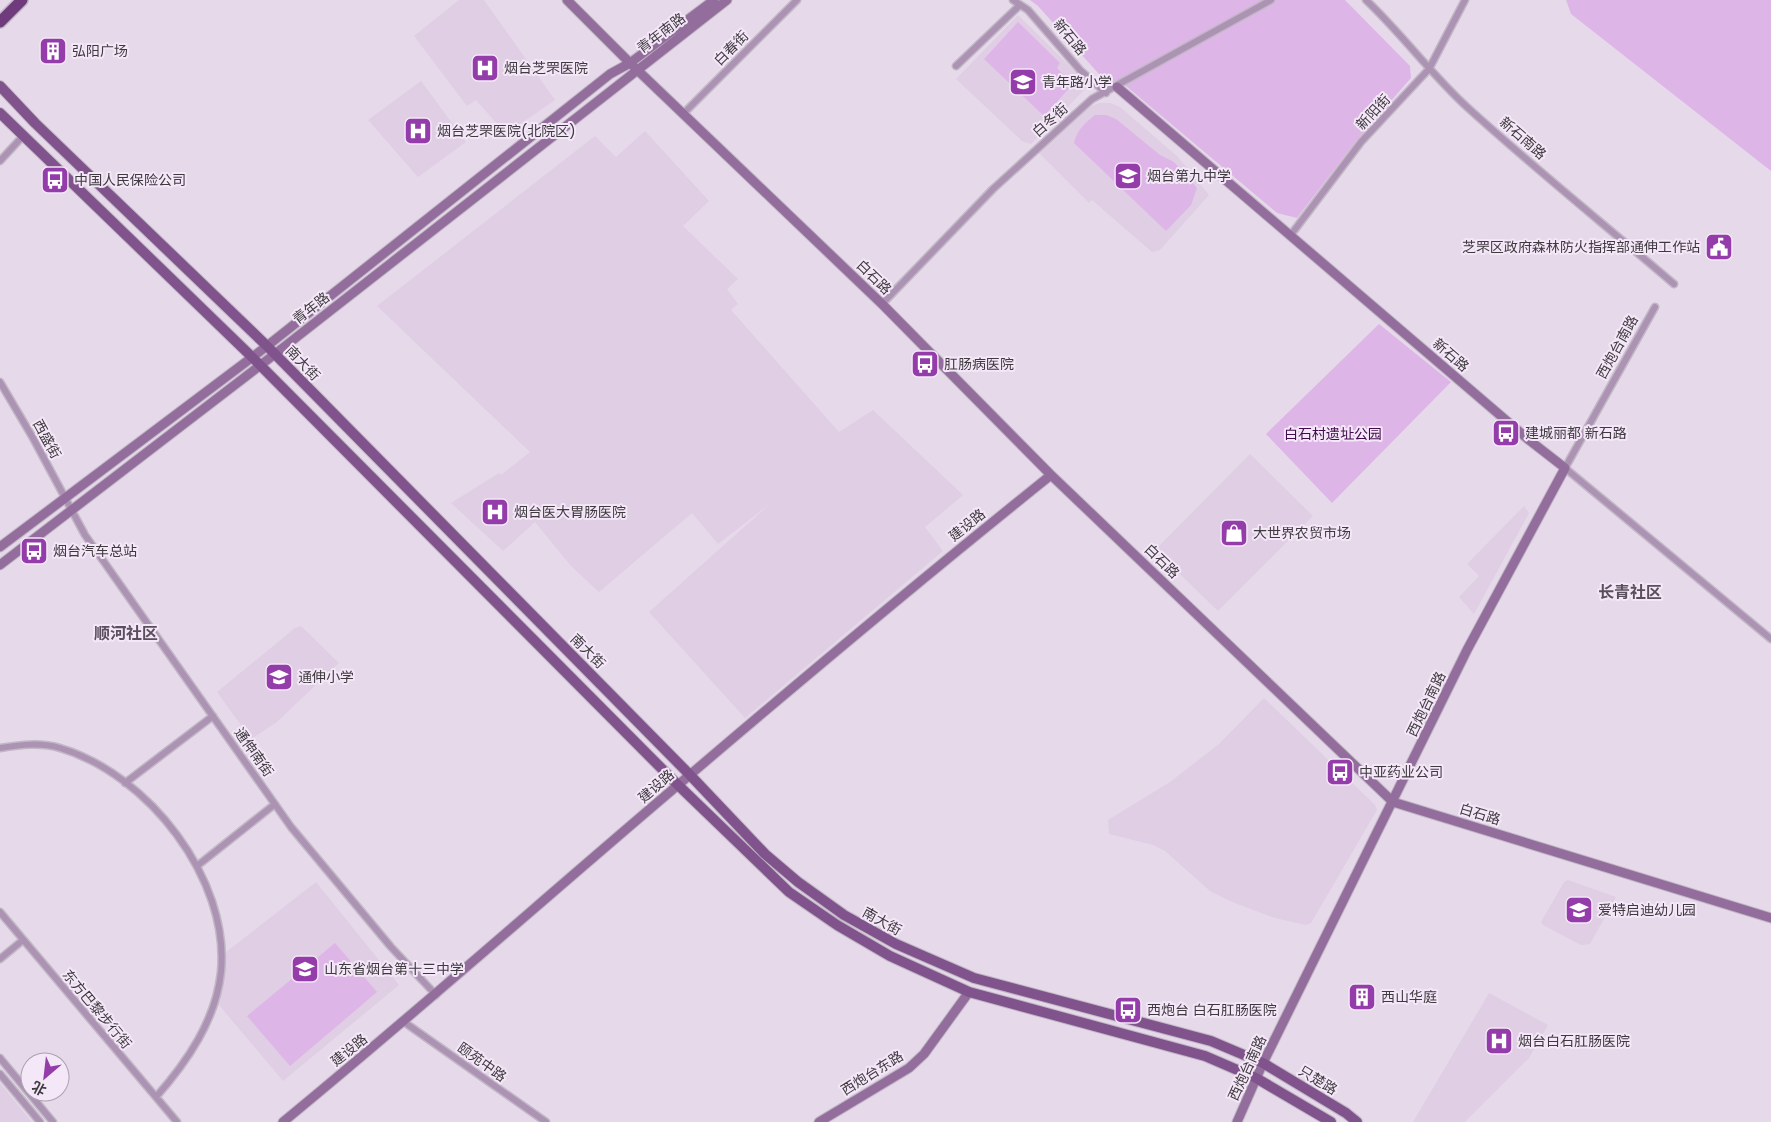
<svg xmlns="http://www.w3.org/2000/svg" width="1771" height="1122" font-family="Poppins,'Noto Sans SC',sans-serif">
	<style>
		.built { fill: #dfcee4 }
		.green { fill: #ddb5e7 }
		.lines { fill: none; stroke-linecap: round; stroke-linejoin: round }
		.street-casing { stroke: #c1b7c5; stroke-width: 9 }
		.secondary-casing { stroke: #c1b7c5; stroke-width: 11 }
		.primary-casing { stroke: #c1b7c5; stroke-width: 12 }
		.highway-casing { stroke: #c1b7c5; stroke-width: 14 }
		.street { stroke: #ac93b3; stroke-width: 6 }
		.secondary { stroke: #936e9d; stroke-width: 9 }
		.primary { stroke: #80538c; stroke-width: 10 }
		.highway { stroke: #703b7d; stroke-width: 11 }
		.labels { text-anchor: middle; stroke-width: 4; stroke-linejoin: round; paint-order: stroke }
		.street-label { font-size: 14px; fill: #3f3a40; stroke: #f4e7f7 }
		.poi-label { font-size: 14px; fill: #3f3a40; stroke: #f4e7f7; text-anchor: start }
		.park-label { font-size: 14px; fill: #420b4e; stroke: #f4e7f7 }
		.quarter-label { font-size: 16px; font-weight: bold; fill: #5a505d; stroke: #f4e7f7 }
	</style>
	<rect width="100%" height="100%" fill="#e6daea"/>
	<path class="built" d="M 459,0 L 484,0 L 555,100 L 506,134 L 476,100 L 467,106 L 414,36 Z
		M 1018,15 L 1089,85 L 1031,144 L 1022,141 L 956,79 Z
		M 421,81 L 466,142 L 418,177 L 368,120 Z
		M 1099,103 L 1110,103 L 1120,107 L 1178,157 L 1209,195 L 1160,250 L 1152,252 L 1092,200 L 1089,203 L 1039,153 L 1090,107 Z
		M 645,131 L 709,201 L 683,226 L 738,279 L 727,289 L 738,304 L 731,310 L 839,432 L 873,410 L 963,495 L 925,527 L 943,551 L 745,718 L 649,612 L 771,503 L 718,544 L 692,513 L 599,592 L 571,566 L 535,522 L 503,551 L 451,503 L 499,473 L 501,475 L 530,452 L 377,306 L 595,136 L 616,157 Z
		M 1250,454 L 1313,516 L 1218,611 L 1155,550 Z
		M 1524,506 L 1529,513 L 1474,614 L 1459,597 L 1479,576 L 1467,564 Z
		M 301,626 L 339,663 L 277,722 L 251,739 L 217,692 L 295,628 Z
		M 1264,698 L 1375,805 L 1377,810 L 1311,923 L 1306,925 L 1275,918 L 1232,902 L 1210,891 L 1165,851 L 1153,845 L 1109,834 L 1108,820 L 1170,782 L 1219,744 Z
		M 1568,880 L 1616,897 L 1590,944 L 1581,945 L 1543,925 L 1541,922 L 1564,882 Z
		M 316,882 L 399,985 L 283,1081 L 219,1005 L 226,952 Z
		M 1489,993 L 1548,1025 L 1529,1058 L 1465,1122 L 1413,1122 Z
		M 0,1083 L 32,1122 L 0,1122 Z"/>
	<path class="green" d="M 1030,0 L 1345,0 L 1410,66 L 1411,78 L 1356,141 L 1297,218 L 1277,213 L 1120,81 L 1107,83 L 1038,6 Z
		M 1566,0 L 1771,0 L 1771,171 L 1571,14 Z
		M 1018,22 L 1060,63 L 1057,68 L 1073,84 L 1044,116 L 984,59 Z
		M 1095,115 L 1106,115 L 1116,119 L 1160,155 L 1174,162 L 1197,188 L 1191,205 L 1166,231 L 1074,143 C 1077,130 1085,123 1095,115 Z
		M 1379,324 L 1451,382 L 1332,503 L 1266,434 Z
		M 335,943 L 377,992 L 290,1066 L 247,1016 Z"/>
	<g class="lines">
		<g class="street-casing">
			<path id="street" d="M 1013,0 L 1028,10 L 1080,70 L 1106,93
				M 1366,0 C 1402,34 1431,74 1467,107 C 1534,168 1605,225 1674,284
				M 956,66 L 1020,5
				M 683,114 L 797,0
				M 0,161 L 23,136
				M 1290,236 L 1361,142 L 1429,69 L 1465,0
				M 882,304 L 993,189 L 1092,99 L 1271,0
				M 1655,307 L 1565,468 L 1771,639
				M 0,382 L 33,438 L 85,535 L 291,827 L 391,947 L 436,995
				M 0,748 C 20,745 40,742 60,748 C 148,774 230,879 221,972 C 216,1020 187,1062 156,1097
				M 125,783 L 213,716
				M 197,866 L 275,804
				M 0,912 L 177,1122
				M 0,959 L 23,940
				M 404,1022 L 546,1122
				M 0,1058 L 53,1122
				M 0,1074 L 40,1122"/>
		</g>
		<g class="secondary-casing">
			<path id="secondary" d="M 567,0 L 630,63 L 882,304 L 1051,475 L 1393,802 L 1771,918
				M 1117,87 L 1529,440 L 1565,468 L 1467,650 L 1263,1063 L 1237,1122
				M 0,547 L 267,346 L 610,74 L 630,63 L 714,0
				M 0,565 L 275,354 L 727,0
				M 283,1122 C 417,1012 546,897 678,785 C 801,680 925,576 1051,475
				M 819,1122 L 909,1068 L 924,1054 L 969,992"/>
		</g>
		<g class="primary-casing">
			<path id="primary" d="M 0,86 L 35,123 L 267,346 L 690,775 L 765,854 L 798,882 L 844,915 L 896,944 L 974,978 L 1211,1041 L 1263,1063 L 1346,1113 L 1357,1122
				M 0,113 L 252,357 L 678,785 L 789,892 L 837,925 L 890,956 L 969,992 L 1205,1056 L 1256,1078 L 1331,1122"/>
		</g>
		<g class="highway-casing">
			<path id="highway" d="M 0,22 L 22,0"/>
		</g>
		<use href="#street" class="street"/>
		<use href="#secondary" class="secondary"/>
		<use href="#primary" class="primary"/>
		<use href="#highway" class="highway"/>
	</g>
	<defs>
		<g id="building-square" transform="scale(1.4375)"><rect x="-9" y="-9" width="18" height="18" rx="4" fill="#943daa" stroke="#f4e7f7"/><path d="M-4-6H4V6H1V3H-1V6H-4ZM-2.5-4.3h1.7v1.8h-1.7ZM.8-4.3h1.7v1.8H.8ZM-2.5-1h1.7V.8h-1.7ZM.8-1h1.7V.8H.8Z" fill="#fff"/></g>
		<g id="hospital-square" transform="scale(1.4375)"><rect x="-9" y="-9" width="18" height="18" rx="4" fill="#943daa" stroke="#f4e7f7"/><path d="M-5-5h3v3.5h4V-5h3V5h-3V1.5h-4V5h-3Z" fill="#fff"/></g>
		<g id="school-square" transform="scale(1.4375)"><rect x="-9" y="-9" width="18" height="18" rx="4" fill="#943daa" stroke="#f4e7f7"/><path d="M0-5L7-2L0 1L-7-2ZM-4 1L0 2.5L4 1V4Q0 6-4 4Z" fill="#fff"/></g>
		<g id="bus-square" transform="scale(1.4375)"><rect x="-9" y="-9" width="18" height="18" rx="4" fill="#943daa" stroke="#f4e7f7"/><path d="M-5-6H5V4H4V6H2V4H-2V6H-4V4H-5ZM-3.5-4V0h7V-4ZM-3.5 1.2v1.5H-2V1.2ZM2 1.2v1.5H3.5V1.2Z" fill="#fff"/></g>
		<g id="civic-square" transform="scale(1.4375)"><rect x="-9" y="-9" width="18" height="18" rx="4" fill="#943daa" stroke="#f4e7f7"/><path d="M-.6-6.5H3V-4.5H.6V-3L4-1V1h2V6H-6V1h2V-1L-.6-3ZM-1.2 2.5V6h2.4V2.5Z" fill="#fff"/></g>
		<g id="shop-square" transform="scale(1.4375)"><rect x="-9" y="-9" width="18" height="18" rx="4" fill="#943daa" stroke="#f4e7f7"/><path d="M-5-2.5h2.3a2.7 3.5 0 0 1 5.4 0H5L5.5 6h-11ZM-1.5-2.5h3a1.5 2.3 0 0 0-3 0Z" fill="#fff"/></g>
	</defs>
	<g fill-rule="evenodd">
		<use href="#building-square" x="53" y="51"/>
		<use href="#hospital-square" x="485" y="68"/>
		<use href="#school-square" x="1023" y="82"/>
		<use href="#hospital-square" x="418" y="131"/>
		<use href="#school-square" x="1128" y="176"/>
		<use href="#bus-square" x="55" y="180"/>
		<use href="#civic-square" x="1719" y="247"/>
		<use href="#bus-square" x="925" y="364"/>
		<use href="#bus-square" x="1506" y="433"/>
		<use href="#hospital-square" x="495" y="512"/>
		<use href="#shop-square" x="1234" y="533"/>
		<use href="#bus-square" x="34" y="551"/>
		<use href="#school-square" x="279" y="677"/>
		<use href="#bus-square" x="1340" y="772"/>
		<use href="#school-square" x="1579" y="910"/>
		<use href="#school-square" x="305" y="969"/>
		<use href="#building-square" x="1362" y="997"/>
		<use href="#bus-square" x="1128" y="1010"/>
		<use href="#hospital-square" x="1499" y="1041"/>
	</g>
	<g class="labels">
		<g class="street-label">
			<text transform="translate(661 33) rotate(-37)" y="5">青年南路</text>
			<text transform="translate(1070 37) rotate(50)" y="5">新石路</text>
			<text transform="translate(731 48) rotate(-45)" y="5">白春街</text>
			<text transform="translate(1373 112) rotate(-47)" y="5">新阳街</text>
			<text transform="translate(1050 120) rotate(-42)" y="5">白冬街</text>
			<text transform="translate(1523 138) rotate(41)" y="5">新石南路</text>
			<text transform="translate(874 277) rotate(44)" y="5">白石路</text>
			<text transform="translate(311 308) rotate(-38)" y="5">青年路</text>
			<text transform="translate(1617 347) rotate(-61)" y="5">西炮台南路</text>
			<text transform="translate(1451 355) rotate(41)" y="5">新石路</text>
			<text transform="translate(303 363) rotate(46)" y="5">南大街</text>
			<text transform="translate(47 439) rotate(61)" y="5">西盛街</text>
			<text transform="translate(967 525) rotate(-39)" y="5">建设路</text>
			<text transform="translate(1162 561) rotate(44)" y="5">白石路</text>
			<text transform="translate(588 651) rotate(45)" y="5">南大街</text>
			<text transform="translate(1426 704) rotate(-64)" y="5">西炮台南路</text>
			<text transform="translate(254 752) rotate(55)" y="5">通伸南街</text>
			<text transform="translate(656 786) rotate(-41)" y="5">建设路</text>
			<text transform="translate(1480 814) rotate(17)" y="5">白石路</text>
			<text transform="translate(882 921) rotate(29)" y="5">南大街</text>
			<text transform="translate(97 1009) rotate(50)" y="5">东方巴黎步行街</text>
			<text transform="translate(349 1050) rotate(-39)" y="5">建设路</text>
			<text transform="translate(482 1062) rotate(35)" y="5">颐苑中路</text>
			<text transform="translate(1247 1068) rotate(-65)" y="5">西炮台南路</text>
			<text transform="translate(872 1073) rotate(-32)" y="5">西炮台东路</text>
			<text transform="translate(1318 1080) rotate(31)" y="5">只楚路</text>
		</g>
		<g class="poi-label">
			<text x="72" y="56">弘阳广场</text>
			<text x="504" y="73">烟台芝罘医院</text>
			<text x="1042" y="87">青年路小学</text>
			<text x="437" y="136">烟台芝罘医院(北院区)</text>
			<text x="1147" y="181">烟台第九中学</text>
			<text x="74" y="185">中国人民保险公司</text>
			<text x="1700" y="252" text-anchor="end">芝罘区政府森林防火指挥部通伸工作站</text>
			<text x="944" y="369">肛肠病医院</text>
			<text x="1525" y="438">建城丽都 新石路</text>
			<text x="514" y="517">烟台医大胃肠医院</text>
			<text x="1253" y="538">大世界农贸市场</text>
			<text x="53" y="556">烟台汽车总站</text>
			<text x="298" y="682">通伸小学</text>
			<text x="1359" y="777">中亚药业公司</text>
			<text x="1598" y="915">爱特启迪幼儿园</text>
			<text x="324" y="974">山东省烟台第十三中学</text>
			<text x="1381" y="1002">西山华庭</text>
			<text x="1147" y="1015">西炮台 白石肛肠医院</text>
			<text x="1518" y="1046">烟台白石肛肠医院</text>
		</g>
		<g class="park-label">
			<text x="1333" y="439">白石村遗址公园</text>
		</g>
		<g class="quarter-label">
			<text x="1630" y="598">长青社区</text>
			<text x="126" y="639">顺河社区</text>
		</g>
	</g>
	<g transform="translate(45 1077) rotate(208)"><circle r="24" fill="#f4e7f7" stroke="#aca2ae"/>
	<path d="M0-4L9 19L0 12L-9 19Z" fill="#943daa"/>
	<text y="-8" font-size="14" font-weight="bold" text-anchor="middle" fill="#3f3a40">北</text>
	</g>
</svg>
